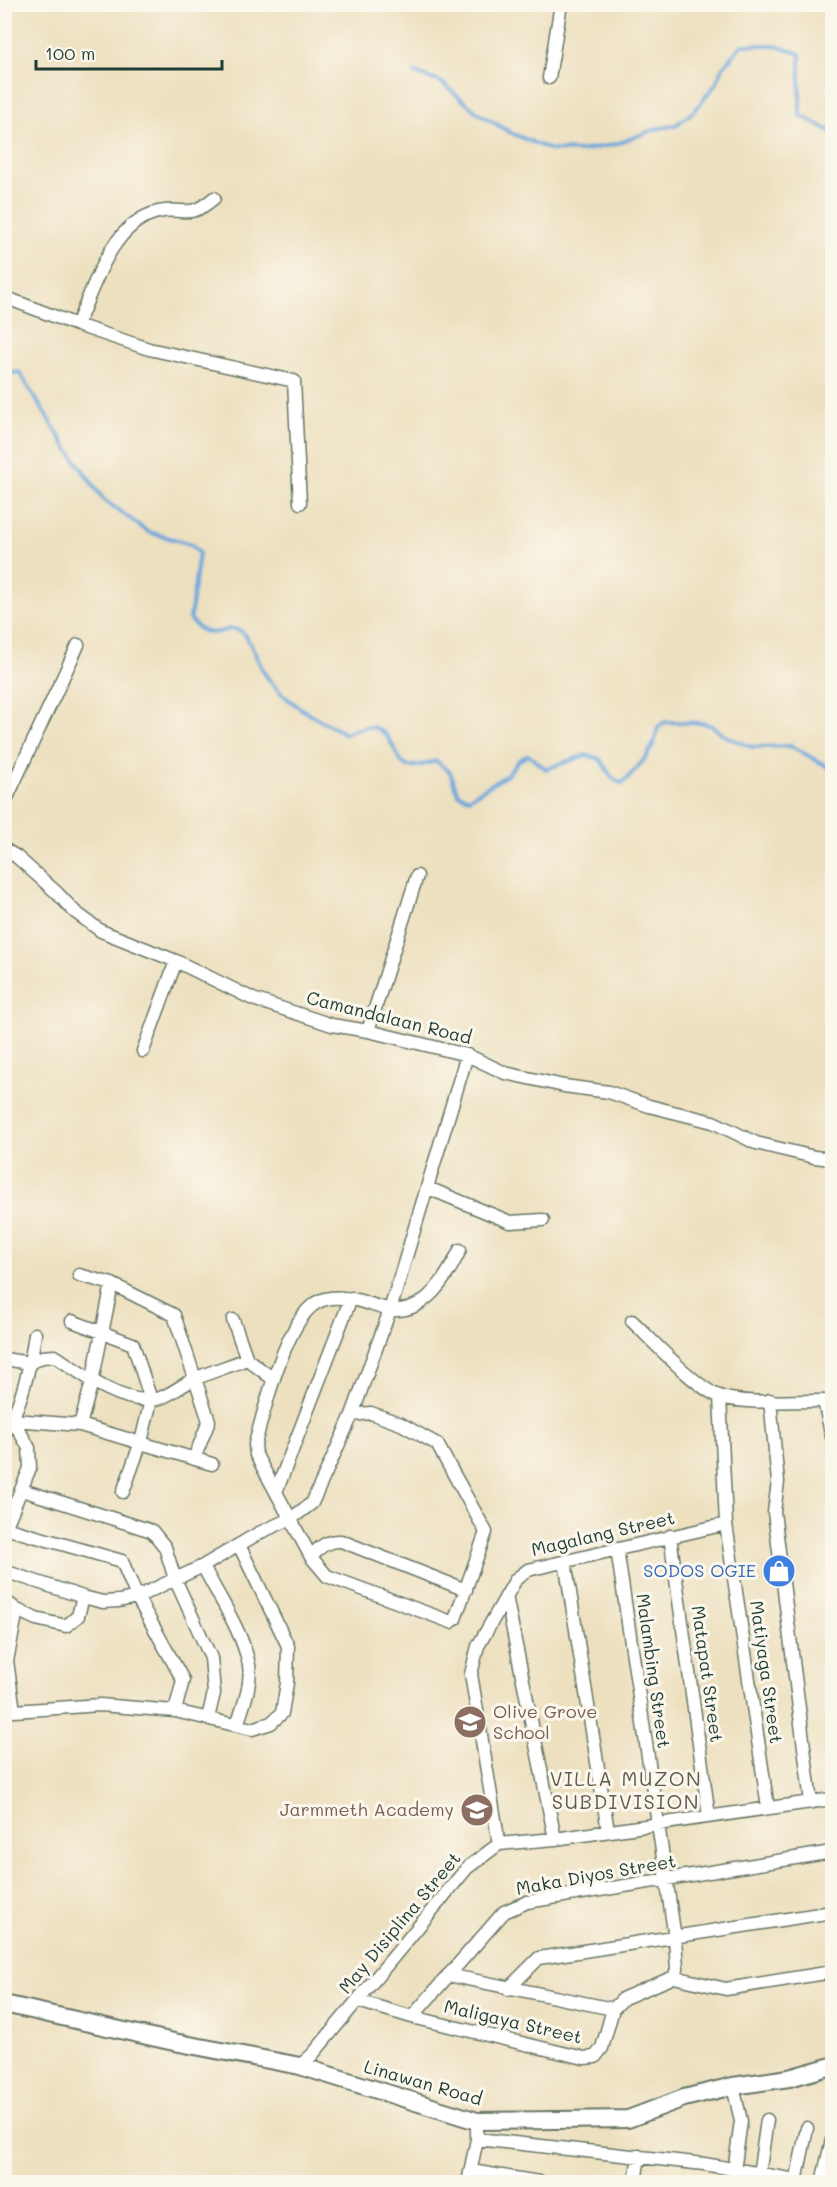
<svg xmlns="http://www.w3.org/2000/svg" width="837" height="2187" font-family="Mali,sans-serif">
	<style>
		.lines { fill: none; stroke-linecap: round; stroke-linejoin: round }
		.stream { stroke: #69a6db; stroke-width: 4 }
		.street-casing { stroke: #677665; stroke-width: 15 }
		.secondary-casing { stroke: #677665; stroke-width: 20 }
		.street { stroke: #fff; stroke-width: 12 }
		.secondary { stroke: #fff; stroke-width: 16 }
		.labels { text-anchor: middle; stroke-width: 6; stroke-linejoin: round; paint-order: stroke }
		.street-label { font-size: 18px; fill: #1f3d34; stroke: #fbf7ec }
		.shop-label { font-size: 18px; fill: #366cbe; stroke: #fbf7ec; text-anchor: end }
		.education-label { font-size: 18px; fill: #785e54; stroke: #fbf7ec; text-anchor: start }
		.neighbourhood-label { font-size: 20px; letter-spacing: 1.5px; fill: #605c50; stroke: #fbf7ec }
	</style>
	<rect width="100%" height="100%" fill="#fbf7ec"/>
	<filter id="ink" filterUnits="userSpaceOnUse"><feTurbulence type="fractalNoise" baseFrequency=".0167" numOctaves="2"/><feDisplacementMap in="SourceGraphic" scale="12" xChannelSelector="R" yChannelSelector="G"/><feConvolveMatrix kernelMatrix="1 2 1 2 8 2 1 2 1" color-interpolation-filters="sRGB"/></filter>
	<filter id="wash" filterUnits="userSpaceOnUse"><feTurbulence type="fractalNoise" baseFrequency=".008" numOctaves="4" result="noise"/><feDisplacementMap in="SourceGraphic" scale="24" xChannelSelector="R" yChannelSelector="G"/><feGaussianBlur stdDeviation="1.35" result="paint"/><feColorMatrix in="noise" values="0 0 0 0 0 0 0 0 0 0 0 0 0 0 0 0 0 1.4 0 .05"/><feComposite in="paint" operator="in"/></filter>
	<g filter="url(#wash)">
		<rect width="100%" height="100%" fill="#ede0bf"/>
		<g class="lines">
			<path class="stream" d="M 415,73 L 441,82 L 478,113 L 511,133 L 551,150 L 581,151 L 616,144 L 656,129 L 676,125 L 694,111 L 716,84 L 723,67 L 742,45 L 773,45 L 800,54 L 800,115 L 832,132
				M 4,374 L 19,372 L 63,442 L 103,499 L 148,532 L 191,544 L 199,553 L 190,619 C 213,649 227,619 243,633 C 250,639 259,664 265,674 C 283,702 317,719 346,734 C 395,708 391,763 408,766 C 416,768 428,763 436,761 L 450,772 L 458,794 L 469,798 L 507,775 L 518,761 L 528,755 L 546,769 L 586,755 L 600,759 L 612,778 L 622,784 C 639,765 654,754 658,727 L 665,722 L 704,723 L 712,726 L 727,737 L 752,747 L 791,746 L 832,769"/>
		</g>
	</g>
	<g filter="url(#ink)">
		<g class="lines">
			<g class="street-casing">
				<path id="street" d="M 549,78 L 561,4
					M 4,297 L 77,325 L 149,349 L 294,381 L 300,503
					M 77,325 C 94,287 111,223 158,212 C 186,206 187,221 214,198
					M 4,804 L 78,645
					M 4,849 L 17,857 L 56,892 L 75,912 L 101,931 L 176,961 L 253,999 L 332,1025 L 368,1031 L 467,1055 L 505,1073 L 564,1086 L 609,1092 L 649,1106 L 713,1122 L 756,1143 L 814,1157 L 832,1159
					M 368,1031 L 417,876
					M 143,1051 L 176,961
					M 428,1188 L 510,1222 L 543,1220
					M 79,1275 L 112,1284 L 174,1315 L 209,1421 L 194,1459
					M 233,1320 L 247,1359
					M 72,1321 L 133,1344 L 151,1400 L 141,1442 L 123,1492
					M 632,1321 C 652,1340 697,1389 721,1397 C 749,1405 794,1400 824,1401 L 832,1437
					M 4,1359 L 30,1363 L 42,1357 L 55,1356 C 81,1373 116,1401 149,1400 C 166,1400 180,1385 195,1379 C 212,1371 230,1366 247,1359 L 273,1379
					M 720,1396 L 726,1524 L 768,1808
					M 770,1400 L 778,1482 L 774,1512 L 811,1802
					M 352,1415 L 371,1413 L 401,1424 L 437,1444 L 486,1532 L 455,1619 L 451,1622 L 327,1576 L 311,1557 L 256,1455 L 255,1444 C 264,1410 286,1321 316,1303 C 324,1298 334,1297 343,1298 C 358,1298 372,1306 387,1309 C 424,1317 447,1277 460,1250
					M 13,1420 L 80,1425 L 212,1464
					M 4,1421 L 13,1420 L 29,1448 L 30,1468 L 4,1531
					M 80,1425 L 92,1382 L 112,1284
					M 4,1434 C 22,1405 30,1368 35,1334
					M 22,1490 L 152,1531 L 165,1547 L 175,1579 L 211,1658 L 214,1693 L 208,1718
					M 276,1492 L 351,1298
					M 5,1528 L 122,1561 L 137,1597 L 183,1680 L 175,1711
					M 670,1536 L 709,1816
					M 617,1549 L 675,1938 L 677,1969 L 674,1977
					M 311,1557 C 319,1546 328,1540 341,1541 L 466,1590
					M 565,1561 L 608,1831
					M 203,1566 C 218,1596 243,1632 249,1665 C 252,1685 243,1707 237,1725
					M 4,1571 L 83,1597 L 103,1602 L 119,1601 L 137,1597 L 203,1566 L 259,1533 L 292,1518 L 312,1503 L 352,1415 L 390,1310 L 467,1055
					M 506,1596 L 555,1839
					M 4,1600 L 17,1610 L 7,1661 L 14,1711
					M 17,1610 L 36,1619 L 66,1626 L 78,1616 L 83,1597
					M 4,1710 L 14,1711 L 100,1705 L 175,1711 L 252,1729 L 271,1723 L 282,1713 L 287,1683 L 288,1646 L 239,1545
					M 499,1844 L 471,1674 L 478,1646 L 516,1579 L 528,1570 L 726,1524
					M 448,1975 L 613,2009
					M 508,1989 L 539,1958 L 832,1912
					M 358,2001 L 412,2017 L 584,2058 L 595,2057 L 602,2048 L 613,2009 L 624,1998 L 674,1977 L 726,1989 L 832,1972
					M 412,2017 L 504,1912 L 527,1902 L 832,1852
					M 300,2066 L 313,2054 L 467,1868 L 499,1844 L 555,1839 L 832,1799
					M 733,2086 L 741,2121 L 734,2171
					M 477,2139 L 704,2164 L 796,2180
					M 471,2171 L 539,2182
					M 759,2175 L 767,2120
					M 468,2182 L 477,2139 L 477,2121
					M 635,2182 L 639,2156
					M 796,2182 L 807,2128
					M 822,2182 L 832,2140"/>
			</g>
			<g class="secondary-casing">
				<path id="secondary" d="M 4,2004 L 174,2042 L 300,2066 L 477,2121 L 628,2119 L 684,2098 L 733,2086 L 789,2078 L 832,2066"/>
			</g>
			<use href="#street" class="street"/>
			<use href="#secondary" class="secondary"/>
		</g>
	</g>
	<defs>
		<g id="shop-disc" transform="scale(1.725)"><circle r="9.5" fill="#3f7fe0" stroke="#fbf7ec"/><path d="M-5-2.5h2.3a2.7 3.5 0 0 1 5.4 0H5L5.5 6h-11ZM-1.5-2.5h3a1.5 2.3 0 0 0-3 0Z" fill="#fff"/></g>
		<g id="school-disc" transform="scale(1.725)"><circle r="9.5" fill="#8d6e63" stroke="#fbf7ec"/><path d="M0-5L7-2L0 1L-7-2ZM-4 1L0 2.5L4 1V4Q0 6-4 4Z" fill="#fff"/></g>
	</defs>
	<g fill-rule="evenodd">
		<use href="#shop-disc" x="779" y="1571"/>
		<use href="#school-disc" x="470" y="1722"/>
		<use href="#school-disc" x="477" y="1810"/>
	</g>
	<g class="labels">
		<g class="street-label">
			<text transform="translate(389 1018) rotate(14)" y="6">Camandalaan Road</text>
			<text transform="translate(603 1534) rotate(-13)" y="6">Magalang Street</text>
			<text transform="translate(653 1671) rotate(82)" y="6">Malambing Street</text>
			<text transform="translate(766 1672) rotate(82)" y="6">Matiyaga Street</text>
			<text transform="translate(707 1674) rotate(82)" y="6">Matapat Street</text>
			<text transform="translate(596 1875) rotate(-10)" y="6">Maka Diyos Street</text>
			<text transform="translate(400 1923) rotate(-50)" y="6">May Disiplina Street</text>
			<text transform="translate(513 2022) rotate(13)" y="6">Maligaya Street</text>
			<text transform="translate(423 2083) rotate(16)" y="6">Linawan Road</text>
		</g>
		<g class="shop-label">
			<text x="756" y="1577">SODOS OGIE</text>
		</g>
		<g class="education-label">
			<text x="493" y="1718">Olive Grove<tspan x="493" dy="21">School</tspan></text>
			<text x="454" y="1816" text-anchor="end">Jarmmeth Academy</text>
		</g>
		<g class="neighbourhood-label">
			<text x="626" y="1786">VILLA MUZON<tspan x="626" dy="23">SUBDIVISION</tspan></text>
		</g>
	</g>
	<rect width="837" height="2187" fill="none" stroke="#fbf7ec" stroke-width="24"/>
	<path d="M36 60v9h186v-9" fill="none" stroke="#1f3d34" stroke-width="3"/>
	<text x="45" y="60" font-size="18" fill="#1f3d34" stroke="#fbf7ec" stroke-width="4.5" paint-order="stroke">100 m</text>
</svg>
